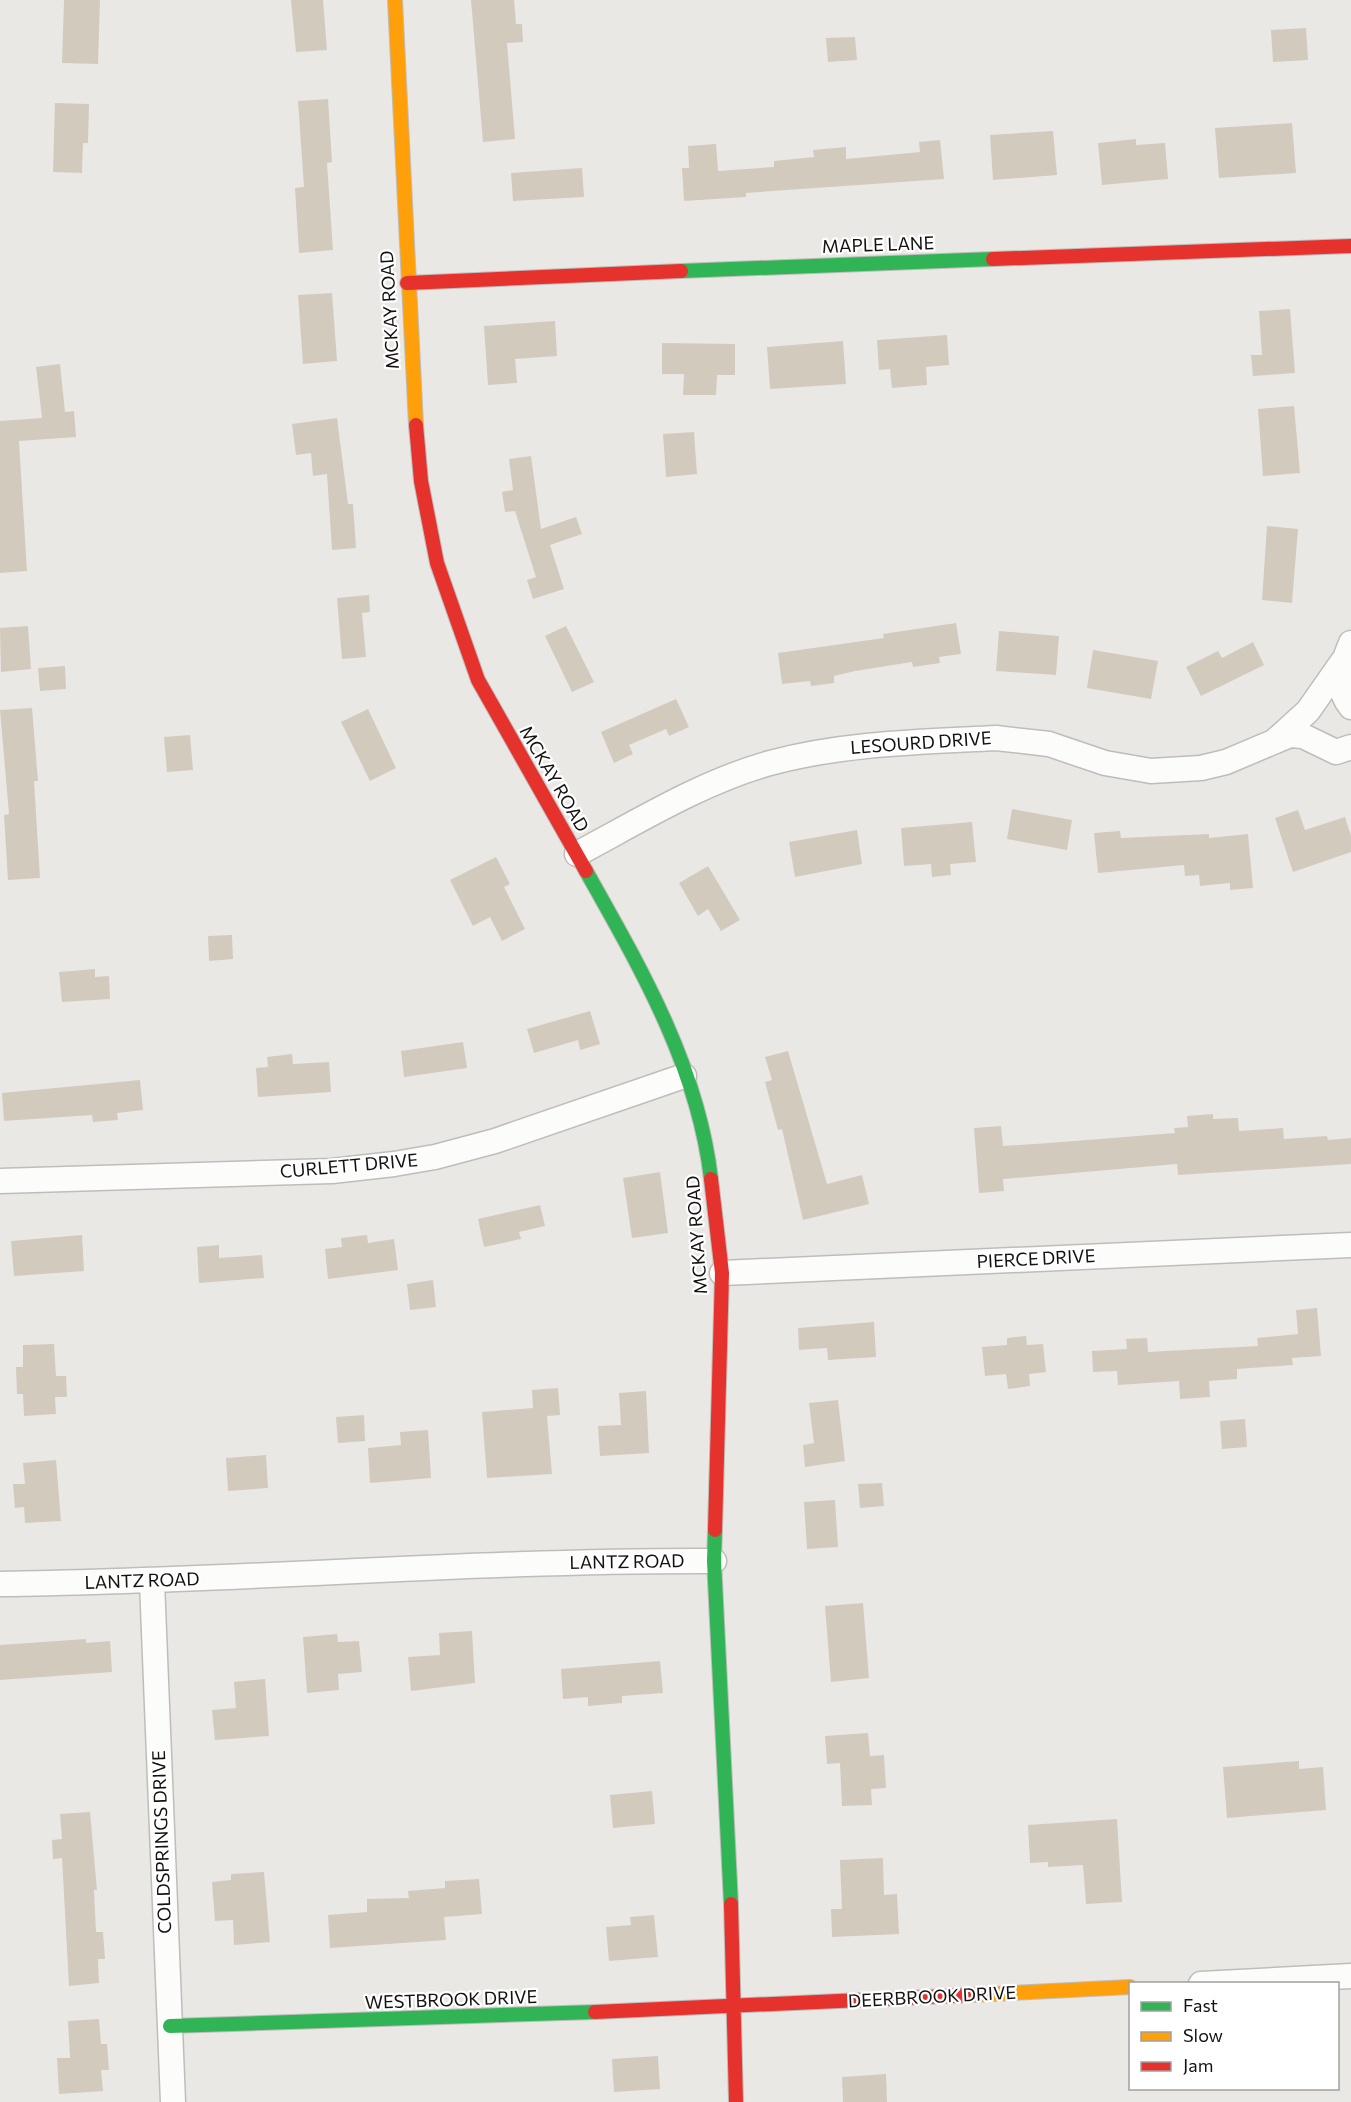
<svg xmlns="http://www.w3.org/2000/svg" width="1351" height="2102" font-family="Commissioner,sans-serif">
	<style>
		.building { fill: #d3cabe }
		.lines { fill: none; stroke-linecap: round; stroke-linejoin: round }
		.street-casing { stroke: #bfbdbb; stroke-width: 27 }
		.fast-casing { stroke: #bfbdbb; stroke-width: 16 }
		.slow-casing { stroke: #bfbdbb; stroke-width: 16 }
		.jam-casing { stroke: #bfbdbb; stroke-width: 16 }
		.street { stroke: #fcfcfb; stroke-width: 24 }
		.fast { stroke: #30b455; stroke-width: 14 }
		.slow { stroke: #ff9f0a; stroke-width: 14 }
		.jam { stroke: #e5322d; stroke-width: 14 }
		.labels { text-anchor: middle; stroke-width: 4.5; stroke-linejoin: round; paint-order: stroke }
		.street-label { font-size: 18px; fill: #141211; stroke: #fff }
	</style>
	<rect width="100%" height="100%" fill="#eae8e5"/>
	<path class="building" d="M 64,0 L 100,0 L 98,64 L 62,63 Z
		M 291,0 L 323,0 L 327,50 L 296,52 Z
		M 471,0 L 514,0 L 516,24 L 522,24 L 523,42 L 507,43 L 515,139 L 483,142 Z
		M 1306,28 L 1308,60 L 1273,62 L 1271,30 Z
		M 855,37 L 857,60 L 828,62 L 826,38 Z
		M 328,99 L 332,162 L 327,163 L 333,250 L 299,253 L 295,188 L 304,187 L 298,101 Z
		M 55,103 L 89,104 L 88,143 L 83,143 L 82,173 L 53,172 Z
		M 1292,123 L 1296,173 L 1219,178 L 1215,128 Z
		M 1053,131 L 1057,175 L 993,180 L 990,135 Z
		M 1136,139 L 1136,145 L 1165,143 L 1168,179 L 1102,185 L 1098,143 Z
		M 940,140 L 944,179 L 746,193 L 746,197 L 684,201 L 682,168 L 689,168 L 688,146 L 716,144 L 718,171 L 774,167 L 774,161 L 814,157 L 813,150 L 846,147 L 846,159 L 920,152 L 919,142 Z
		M 582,168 L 584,197 L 513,201 L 511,173 Z
		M 332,293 L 337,361 L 303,364 L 298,295 Z
		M 1290,309 L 1295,373 L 1253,376 L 1251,355 L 1262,355 L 1259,311 Z
		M 555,321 L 557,356 L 515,359 L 517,383 L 488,385 L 484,326 Z
		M 947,335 L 949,365 L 926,367 L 927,385 L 892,388 L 890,369 L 879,370 L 877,340 Z
		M 843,341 L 846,384 L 770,389 L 767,347 Z
		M 662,343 L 735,344 L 735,375 L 717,375 L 716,395 L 683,395 L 684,374 L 662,374 Z
		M 60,364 L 65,412 L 74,411 L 76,437 L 19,441 L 27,571 L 0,573 L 0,421 L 42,418 L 36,367 Z
		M 1294,406 L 1300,473 L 1263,476 L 1258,409 Z
		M 337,418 L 348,504 L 353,504 L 356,548 L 332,550 L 327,474 L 313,476 L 311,453 L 296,455 L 292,424 Z
		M 694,432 L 697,474 L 666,477 L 663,434 Z
		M 531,456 L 541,529 L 576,517 L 582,534 L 550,545 L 564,589 L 533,599 L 527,580 L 536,577 L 515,511 L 505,512 L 502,492 L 513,490 L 509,459 Z
		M 1267,526 L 1298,529 L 1292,603 L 1262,600 Z
		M 369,595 L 370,612 L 362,613 L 366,657 L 342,659 L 337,598 Z
		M 956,623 L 961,654 L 939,657 L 940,663 L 913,667 L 912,662 L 855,671 L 834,676 L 834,683 L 811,686 L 810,681 L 782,684 L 778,653 L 884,638 L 883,634 Z
		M 28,626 L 31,669 L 1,672 L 0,628 Z
		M 566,626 L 594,682 L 572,692 L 545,636 Z
		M 999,631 L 1059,636 L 1056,675 L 996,671 Z
		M 1253,642 L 1264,665 L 1201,696 L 1186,667 L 1218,651 L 1222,658 Z
		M 1093,650 L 1158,661 L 1151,699 L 1087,688 Z
		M 65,666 L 66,689 L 40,691 L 38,668 Z
		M 676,699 L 689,727 L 669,736 L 666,729 L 629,745 L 633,754 L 614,763 L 601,732 Z
		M 32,708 L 38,781 L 34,781 L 40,878 L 8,880 L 4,815 L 9,814 L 0,710 Z
		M 368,709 L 396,768 L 370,781 L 341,722 Z
		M 190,735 L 193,770 L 167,772 L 164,737 Z
		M 1012,809 L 1072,820 L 1067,850 L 1007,839 Z
		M 1298,810 L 1305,830 L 1345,817 L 1351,836 L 1351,852 L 1293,872 L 1275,818 Z
		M 972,822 L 976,862 L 950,864 L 951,875 L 932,877 L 931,864 L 904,866 L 901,828 Z
		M 857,830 L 862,864 L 795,877 L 789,842 Z
		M 1120,831 L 1121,838 L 1209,834 L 1209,838 L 1248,834 L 1253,888 L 1230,890 L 1230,883 L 1200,886 L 1199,875 L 1185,876 L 1184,865 L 1098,873 L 1094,833 Z
		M 496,857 L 510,884 L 504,887 L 525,929 L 502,941 L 490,917 L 473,926 L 450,880 Z
		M 708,866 L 740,920 L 721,931 L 708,909 L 698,916 L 679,883 Z
		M 232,935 L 233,959 L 209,961 L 208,936 Z
		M 95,969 L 95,977 L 109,976 L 110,999 L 62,1002 L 59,972 Z
		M 590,1011 L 600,1044 L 580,1050 L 578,1040 L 534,1053 L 527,1029 Z
		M 463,1042 L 467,1068 L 404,1077 L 401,1051 Z
		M 788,1051 L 827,1184 L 862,1175 L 869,1204 L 803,1220 L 782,1129 L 778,1130 L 765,1082 L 772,1080 L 765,1057 Z
		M 292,1054 L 293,1064 L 329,1062 L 331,1092 L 258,1097 L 256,1068 L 268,1067 L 267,1057 Z
		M 140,1080 L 143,1110 L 117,1113 L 118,1120 L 93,1122 L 92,1115 L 4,1121 L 2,1093 Z
		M 1213,1114 L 1213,1119 L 1238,1118 L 1239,1131 L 1283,1128 L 1284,1139 L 1327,1136 L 1328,1140 L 1351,1138 L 1351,1164 L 1178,1175 L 1177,1164 L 1003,1179 L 1004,1191 L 979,1193 L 974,1128 L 1001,1126 L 1003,1146 L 1049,1143 L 1175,1133 L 1174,1128 L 1188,1127 L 1187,1116 Z
		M 660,1172 L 668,1233 L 632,1238 L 623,1178 Z
		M 540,1205 L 545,1226 L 519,1232 L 521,1239 L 484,1247 L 478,1219 Z
		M 82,1235 L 84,1271 L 14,1276 L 11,1241 Z
		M 367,1235 L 368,1243 L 394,1239 L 398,1270 L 328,1279 L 325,1249 L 342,1247 L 341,1238 Z
		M 219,1245 L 219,1258 L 262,1255 L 264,1278 L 199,1283 L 197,1247 Z
		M 433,1280 L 436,1307 L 410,1310 L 407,1284 Z
		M 1317,1308 L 1321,1356 L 1292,1358 L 1293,1365 L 1237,1369 L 1237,1379 L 1209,1381 L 1210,1397 L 1180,1399 L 1179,1381 L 1118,1385 L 1117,1371 L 1093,1372 L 1092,1351 L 1127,1349 L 1126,1339 L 1147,1338 L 1148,1352 L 1258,1346 L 1257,1338 L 1298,1334 L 1296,1310 Z
		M 874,1322 L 876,1357 L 828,1360 L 827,1348 L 799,1350 L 798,1328 Z
		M 1026,1336 L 1027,1345 L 1043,1344 L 1046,1372 L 1029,1374 L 1030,1386 L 1008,1389 L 1006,1374 L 985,1376 L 982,1347 L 1007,1345 L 1007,1338 Z
		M 54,1344 L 56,1376 L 66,1376 L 67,1397 L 55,1397 L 56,1414 L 24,1416 L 23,1394 L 17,1394 L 16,1367 L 23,1367 L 23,1345 Z
		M 558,1388 L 560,1415 L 547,1416 L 552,1474 L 487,1478 L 482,1412 L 533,1408 L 532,1390 Z
		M 646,1391 L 649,1453 L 600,1456 L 598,1426 L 621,1425 L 619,1393 Z
		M 838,1400 L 845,1461 L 805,1467 L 803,1445 L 814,1443 L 809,1403 Z
		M 364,1415 L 365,1441 L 338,1443 L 336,1417 Z
		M 1245,1419 L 1247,1447 L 1222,1449 L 1220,1421 Z
		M 428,1430 L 431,1478 L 370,1483 L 368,1448 L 401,1445 L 400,1432 Z
		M 266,1455 L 268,1488 L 228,1491 L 226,1458 Z
		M 56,1460 L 61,1521 L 25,1523 L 24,1507 L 15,1508 L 13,1484 L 25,1484 L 23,1463 Z
		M 882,1483 L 884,1506 L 860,1508 L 858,1484 Z
		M 835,1500 L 838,1547 L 807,1549 L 804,1502 Z
		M 863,1603 L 869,1678 L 831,1682 L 825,1606 Z
		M 472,1631 L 475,1683 L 411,1691 L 408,1657 L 440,1655 L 439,1633 Z
		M 337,1634 L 338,1642 L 359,1641 L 362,1672 L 338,1674 L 339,1690 L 307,1693 L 303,1637 Z
		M 86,1639 L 86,1643 L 110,1641 L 112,1672 L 0,1680 L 0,1645 Z
		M 660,1661 L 663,1693 L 622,1696 L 622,1703 L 588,1706 L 588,1697 L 563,1699 L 561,1669 Z
		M 265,1679 L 269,1736 L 215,1740 L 212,1710 L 236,1708 L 234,1682 Z
		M 868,1733 L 870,1756 L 884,1755 L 886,1788 L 871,1789 L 872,1805 L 842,1806 L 840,1763 L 827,1764 L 825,1736 Z
		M 1299,1761 L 1299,1769 L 1323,1767 L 1326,1810 L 1227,1818 L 1223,1767 Z
		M 652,1791 L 655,1824 L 613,1828 L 610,1795 Z
		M 90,1812 L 97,1890 L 94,1890 L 96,1932 L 103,1932 L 105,1959 L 98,1959 L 99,1983 L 69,1986 L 62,1858 L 53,1859 L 52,1840 L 62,1839 L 60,1814 Z
		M 1117,1819 L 1122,1902 L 1086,1904 L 1083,1865 L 1048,1867 L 1048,1862 L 1030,1863 L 1028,1825 Z
		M 883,1858 L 884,1895 L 897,1894 L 899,1934 L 832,1937 L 831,1909 L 842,1909 L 840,1860 Z
		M 264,1872 L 270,1942 L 234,1945 L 233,1920 L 215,1921 L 212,1882 L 231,1880 L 231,1874 Z
		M 479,1879 L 482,1914 L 444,1917 L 446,1940 L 330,1948 L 328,1915 L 367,1912 L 367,1899 L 409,1898 L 408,1891 L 445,1888 L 445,1881 Z
		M 654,1915 L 658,1957 L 609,1961 L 606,1927 L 631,1925 L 630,1917 Z
		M 99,2019 L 101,2044 L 107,2044 L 109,2070 L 101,2070 L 103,2091 L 59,2094 L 57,2058 L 70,2058 L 68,2021 Z
		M 658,2056 L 660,2089 L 614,2092 L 612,2059 Z
		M 886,2074 L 887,2102 L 843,2102 L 842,2077 Z"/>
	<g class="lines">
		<g class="street-casing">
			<path id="street" d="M 1351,643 C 1342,664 1334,687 1351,707
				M 1277,739 L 1308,711 L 1343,661
				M 577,854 C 639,821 702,782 770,763 C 844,743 920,742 996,738 L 1049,744 L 1105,763 L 1151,771 L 1201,768 L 1226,762 L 1290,735 L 1303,736 L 1336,752 L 1351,747
				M 0,1181 L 332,1171 L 394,1164 L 435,1157 L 495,1141 L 684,1076
				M 722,1273 L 1351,1245
				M 152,1582 L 173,2102
				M 0,1584 C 238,1581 476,1560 714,1561
				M 1201,1984 L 1351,1976"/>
		</g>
		<g class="fast-casing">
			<path id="fast" d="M 681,271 L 993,259
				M 586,871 C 640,967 698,1066 711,1179
				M 715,1530 L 714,1561 L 731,1904
				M 170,2026 L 595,2012"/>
		</g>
		<g class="slow-casing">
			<path id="slow" d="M 395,0 L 416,425
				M 971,1995 L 1130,1987"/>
		</g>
		<g class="jam-casing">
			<path id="jam" d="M 993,259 L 1351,246
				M 407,283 L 681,271
				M 416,425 L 421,481 L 437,563 L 478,680 L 586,871
				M 711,1179 L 722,1273 L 715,1530
				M 731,1904 L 736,2102
				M 595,2012 L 971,1995"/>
		</g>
		<use href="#street" class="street"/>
		<use href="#fast" class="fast"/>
		<use href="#slow" class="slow"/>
		<use href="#jam" class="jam"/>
	</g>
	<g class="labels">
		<g class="street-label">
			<text transform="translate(878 245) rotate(-2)" y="6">MAPLE LANE</text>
			<text transform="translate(390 310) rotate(-93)" y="6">MCKAY ROAD</text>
			<text transform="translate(921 743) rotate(-4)" y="6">LESOURD DRIVE</text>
			<text transform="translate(554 779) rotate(60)" y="6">MCKAY ROAD</text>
			<text transform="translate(349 1166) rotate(-5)" y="6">CURLETT DRIVE</text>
			<text transform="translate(697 1235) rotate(-94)" y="6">MCKAY ROAD</text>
			<text transform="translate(1036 1259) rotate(-3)" y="6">PIERCE DRIVE</text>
			<text transform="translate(627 1562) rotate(-1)" y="6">LANTZ ROAD</text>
			<text transform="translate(142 1581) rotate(-2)" y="6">LANTZ ROAD</text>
			<text transform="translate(162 1842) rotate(-92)" y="6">COLDSPRINGS DRIVE</text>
			<text transform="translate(932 1997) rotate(-3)" y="6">DEERBROOK DRIVE</text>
			<text transform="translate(451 2000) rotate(-2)" y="6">WESTBROOK DRIVE</text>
		</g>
	</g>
	<rect x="1129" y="1982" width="210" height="108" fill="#ffffff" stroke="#a1a0a0" stroke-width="1.5"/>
	<rect x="1141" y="2002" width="30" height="9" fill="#30b455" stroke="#a1a0a0" stroke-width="1.5"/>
	<text x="1183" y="2012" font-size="18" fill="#141211">Fast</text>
	<rect x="1141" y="2032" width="30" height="9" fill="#ff9f0a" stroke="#a1a0a0" stroke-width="1.5"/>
	<text x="1183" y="2042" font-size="18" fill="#141211">Slow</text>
	<rect x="1141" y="2062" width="30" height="9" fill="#e5322d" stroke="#a1a0a0" stroke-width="1.5"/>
	<text x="1183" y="2072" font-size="18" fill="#141211">Jam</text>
</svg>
